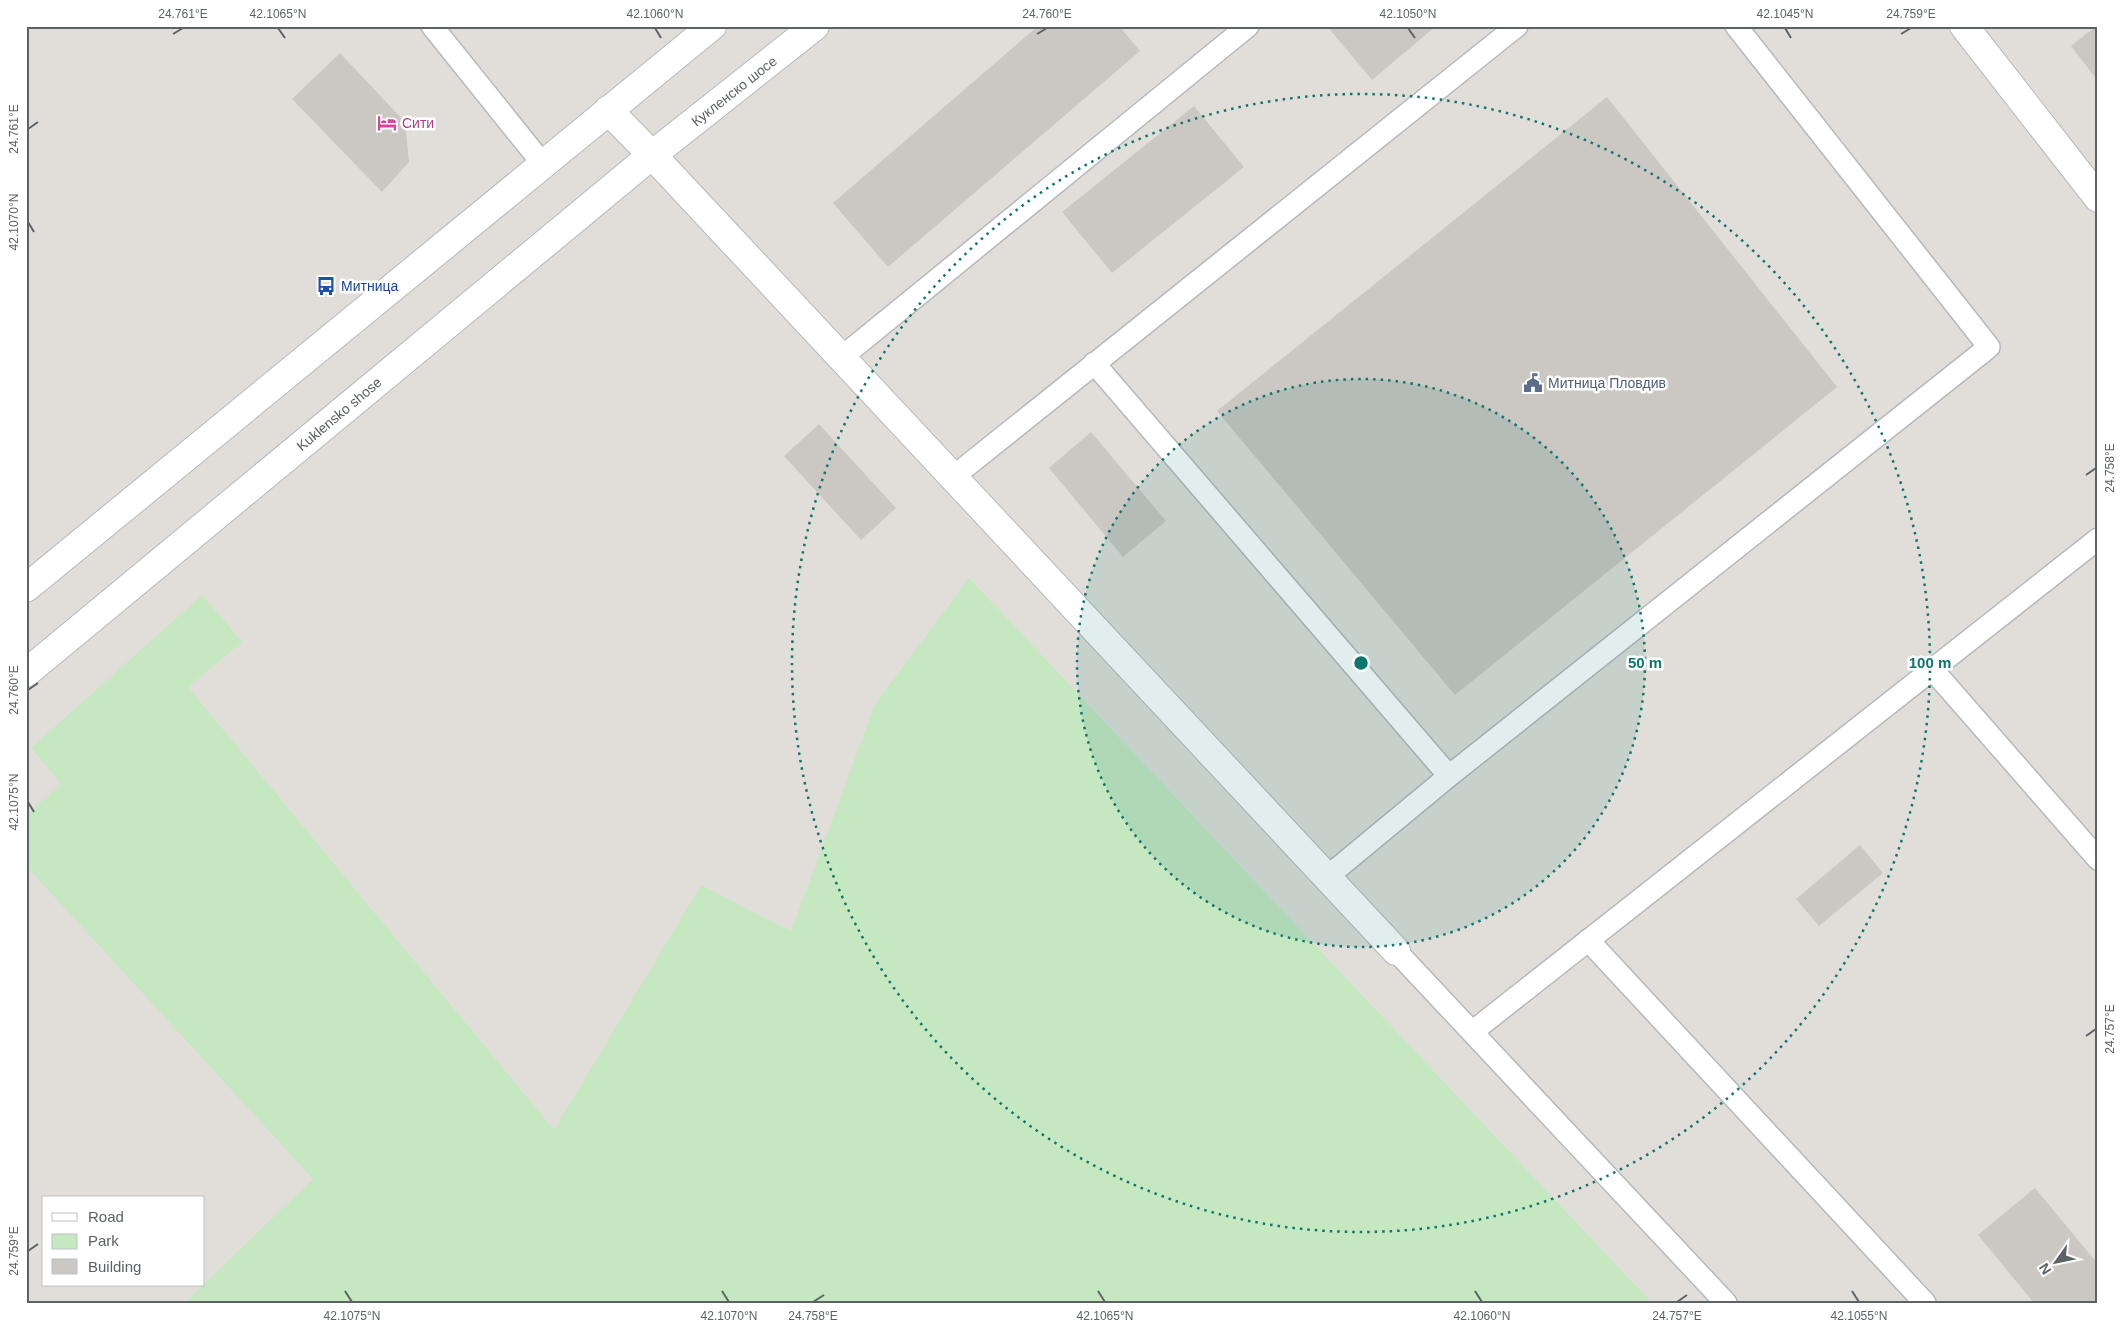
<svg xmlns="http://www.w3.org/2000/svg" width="2124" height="1329" font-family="Helvetica,sans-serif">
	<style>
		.industrial { fill: #e1ded9; fill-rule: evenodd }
		.green { fill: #c5e8c1 }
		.building { fill: #cbc7c2 }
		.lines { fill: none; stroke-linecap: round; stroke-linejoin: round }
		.service-casing { stroke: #b6b8bc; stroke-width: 24 }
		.minor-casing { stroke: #b6b8bc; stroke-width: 30 }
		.secondary-casing { stroke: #b4b9bd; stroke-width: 30 }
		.service { stroke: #fff; stroke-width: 21 }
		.minor { stroke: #fff; stroke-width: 28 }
		.secondary { stroke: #fff; stroke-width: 28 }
		.ticks { fill: none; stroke: #5d6266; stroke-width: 2 }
		.ring { fill: none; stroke: #0f766e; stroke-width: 2.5; stroke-dasharray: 2.5 5 }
		.labels { text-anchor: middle; stroke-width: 5; stroke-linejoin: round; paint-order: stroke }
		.street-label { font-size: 14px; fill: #5d6266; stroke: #fff }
		.hotel-label { font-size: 14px; fill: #b23c85; stroke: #fff; text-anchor: start }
		.transit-label { font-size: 14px; fill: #164399; stroke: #fff; text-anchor: start }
		.service-label { font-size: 14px; fill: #4e5e75; stroke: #fff; text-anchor: start }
		.centre { fill: #0f766e; stroke: #fff; stroke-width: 2.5 }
		.ring-label { font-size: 15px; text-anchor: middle; font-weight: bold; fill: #0f766e; stroke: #fff; stroke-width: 5; stroke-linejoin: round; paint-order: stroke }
		.neatline { fill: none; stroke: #5d6266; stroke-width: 2 }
		.ticks-label { font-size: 12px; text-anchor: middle; fill: #5d6266 }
	</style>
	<rect width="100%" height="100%" fill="#f0ece5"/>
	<path class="industrial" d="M 26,26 L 2098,26 L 2098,1303 L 26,1303 ZM 44,1198 L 204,1198 L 204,1285 L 44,1285 Z"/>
	<path class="green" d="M 969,578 L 1652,1303 L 184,1303 L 313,1179 L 26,866 L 26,815 L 61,784 L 31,748 L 202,595 L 242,642 L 188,687 L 554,1130 L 701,885 L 791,931 L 875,704 Z"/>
	<path class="building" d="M 1038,26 L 1119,26 L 1140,51 L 888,267 L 833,203 Z
		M 1327,26 L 1436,26 L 1372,80 Z
		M 2096,26 L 2098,26 L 2098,81 L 2071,46 Z
		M 340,53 L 405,122 L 409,162 L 382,192 L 292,99 Z
		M 1607,97 L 1837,387 L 1455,695 L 1217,411 Z
		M 1194,106 L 1244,167 L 1112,273 L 1062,212 Z
		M 819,424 L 896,508 L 861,540 L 784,456 Z
		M 1091,432 L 1166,521 L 1123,557 L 1049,468 Z
		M 1860,845 L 1883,873 L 1819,926 L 1796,899 Z
		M 2035,1188 L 2098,1264 L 2098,1303 L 2034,1303 L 1978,1235 Z"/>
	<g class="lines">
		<g class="service-casing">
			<path id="service" d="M 432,26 L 542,163
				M 842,357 L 1248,26
				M 1094,363 L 1449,776
				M 953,477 L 1517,26
				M 1932,669 L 2098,859
				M 1327,877 L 1449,776 L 1989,347 L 1736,26
				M 1588,940 L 1925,1303
				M 1396,951 L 1726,1303
				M 1472,1032 L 2098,539"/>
		</g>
		<g class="minor-casing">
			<path id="minor" d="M 1964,26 L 2098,198
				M 608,110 L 652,155 L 1396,951"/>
		</g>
		<g class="secondary-casing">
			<path id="secondary" d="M 26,588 L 712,26
				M 26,673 L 652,155 L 815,26"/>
		</g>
		<use href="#service" class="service"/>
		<use href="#minor" class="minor"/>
		<use href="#secondary" class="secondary"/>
	</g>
	<path class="ticks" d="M 278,28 L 285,38M 655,28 L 661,38M 1408,28 L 1415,38M 1785,28 L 1791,38M 173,34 L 183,28M 1037,34 L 1047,28M 1901,34 L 1911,28M 28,129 L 38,122M 28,222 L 34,232M 2086,475 L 2096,468M 28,690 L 38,683M 28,802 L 34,812M 2086,1036 L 2096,1029M 28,1251 L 38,1244M 345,1291 L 352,1302M 722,1291 L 729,1302M 1098,1291 L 1105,1302M 1475,1291 L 1482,1302M 1852,1291 L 1859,1302M 813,1302 L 824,1295M 1677,1302 L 1687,1295"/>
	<circle cx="1361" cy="663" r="284" fill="#0f766e" fill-opacity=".12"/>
	<g class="ring">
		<circle cx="1361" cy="663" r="284"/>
		<circle cx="1361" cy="663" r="569"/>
	</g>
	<defs>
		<g id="hotel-bare" transform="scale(1.5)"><path d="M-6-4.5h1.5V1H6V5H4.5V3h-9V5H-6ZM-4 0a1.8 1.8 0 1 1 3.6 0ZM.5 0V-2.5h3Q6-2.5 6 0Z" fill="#d1479c" stroke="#fff" stroke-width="2.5" paint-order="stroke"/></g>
		<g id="bus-bare" transform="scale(1.5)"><path d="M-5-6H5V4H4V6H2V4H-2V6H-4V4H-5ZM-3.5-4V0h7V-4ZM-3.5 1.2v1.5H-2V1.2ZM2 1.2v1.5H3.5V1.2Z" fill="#1a4fb4" stroke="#fff" stroke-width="2.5" paint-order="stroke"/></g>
		<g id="civic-bare" transform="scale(1.5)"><path d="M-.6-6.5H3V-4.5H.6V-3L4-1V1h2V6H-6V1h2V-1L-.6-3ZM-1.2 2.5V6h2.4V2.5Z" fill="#5c6f8a" stroke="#fff" stroke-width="2.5" paint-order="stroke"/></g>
	</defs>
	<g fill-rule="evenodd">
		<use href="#hotel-bare" x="387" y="123"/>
		<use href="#bus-bare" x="326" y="286"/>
		<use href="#civic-bare" x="1533" y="383"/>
	</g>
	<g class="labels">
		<g class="street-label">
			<text transform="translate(734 91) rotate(-38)" y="5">Кукленско шосе</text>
			<text transform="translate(339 414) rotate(-40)" y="5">Kuklensko shose</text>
		</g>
		<g class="hotel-label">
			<text x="402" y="128">Сити</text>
		</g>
		<g class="transit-label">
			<text x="341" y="291">Митница</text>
		</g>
		<g class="service-label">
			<text x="1548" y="388">Митница Пловдив</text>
		</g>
	</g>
	<circle cx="1361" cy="663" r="8" class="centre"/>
	<g class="ring-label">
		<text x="1645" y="668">50 m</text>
		<text x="1930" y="668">100 m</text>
	</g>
	<rect width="2124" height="1329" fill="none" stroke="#ffffff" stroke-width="55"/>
	<rect x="42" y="1196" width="162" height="90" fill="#ffffff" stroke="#bec0c2"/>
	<rect x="52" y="1213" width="25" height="8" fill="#ffffff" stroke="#bec0c2"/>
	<text x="88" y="1222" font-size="15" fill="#5d6266">Road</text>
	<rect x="52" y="1234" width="25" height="15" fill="#c5e8c1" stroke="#bec0c2"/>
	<text x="88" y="1246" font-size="15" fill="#5d6266">Park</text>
	<rect x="52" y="1259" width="25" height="15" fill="#cbc7c2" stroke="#bec0c2"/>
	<text x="88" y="1272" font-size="15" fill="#5d6266">Building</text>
	<g transform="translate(2056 1262) rotate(237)" stroke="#ffffff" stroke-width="4" paint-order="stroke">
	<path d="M0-4L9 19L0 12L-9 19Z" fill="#5d6266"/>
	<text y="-8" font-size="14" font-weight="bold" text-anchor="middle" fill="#5d6266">N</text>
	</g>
	<rect x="28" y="28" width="2068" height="1274" class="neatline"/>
	<g class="ticks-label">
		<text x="183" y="18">24.761°E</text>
		<text x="278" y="18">42.1065°N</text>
		<text x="655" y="18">42.1060°N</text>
		<text x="1047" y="18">24.760°E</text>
		<text x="1408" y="18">42.1050°N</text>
		<text x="1785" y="18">42.1045°N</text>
		<text x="1911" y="18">24.759°E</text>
		<text transform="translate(14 129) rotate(-90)" y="4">24.761°E</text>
		<text transform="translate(14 222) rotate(-90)" y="4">42.1070°N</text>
		<text transform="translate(2110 468) rotate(-90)" y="4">24.758°E</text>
		<text transform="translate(14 690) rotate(-90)" y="4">24.760°E</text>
		<text transform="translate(14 802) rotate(-90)" y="4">42.1075°N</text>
		<text transform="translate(2110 1029) rotate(-90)" y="4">24.757°E</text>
		<text transform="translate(14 1251) rotate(-90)" y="4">24.759°E</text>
		<text x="352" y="1320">42.1075°N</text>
		<text x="729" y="1320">42.1070°N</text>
		<text x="813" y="1320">24.758°E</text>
		<text x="1105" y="1320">42.1065°N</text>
		<text x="1482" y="1320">42.1060°N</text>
		<text x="1677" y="1320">24.757°E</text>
		<text x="1859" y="1320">42.1055°N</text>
	</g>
</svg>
